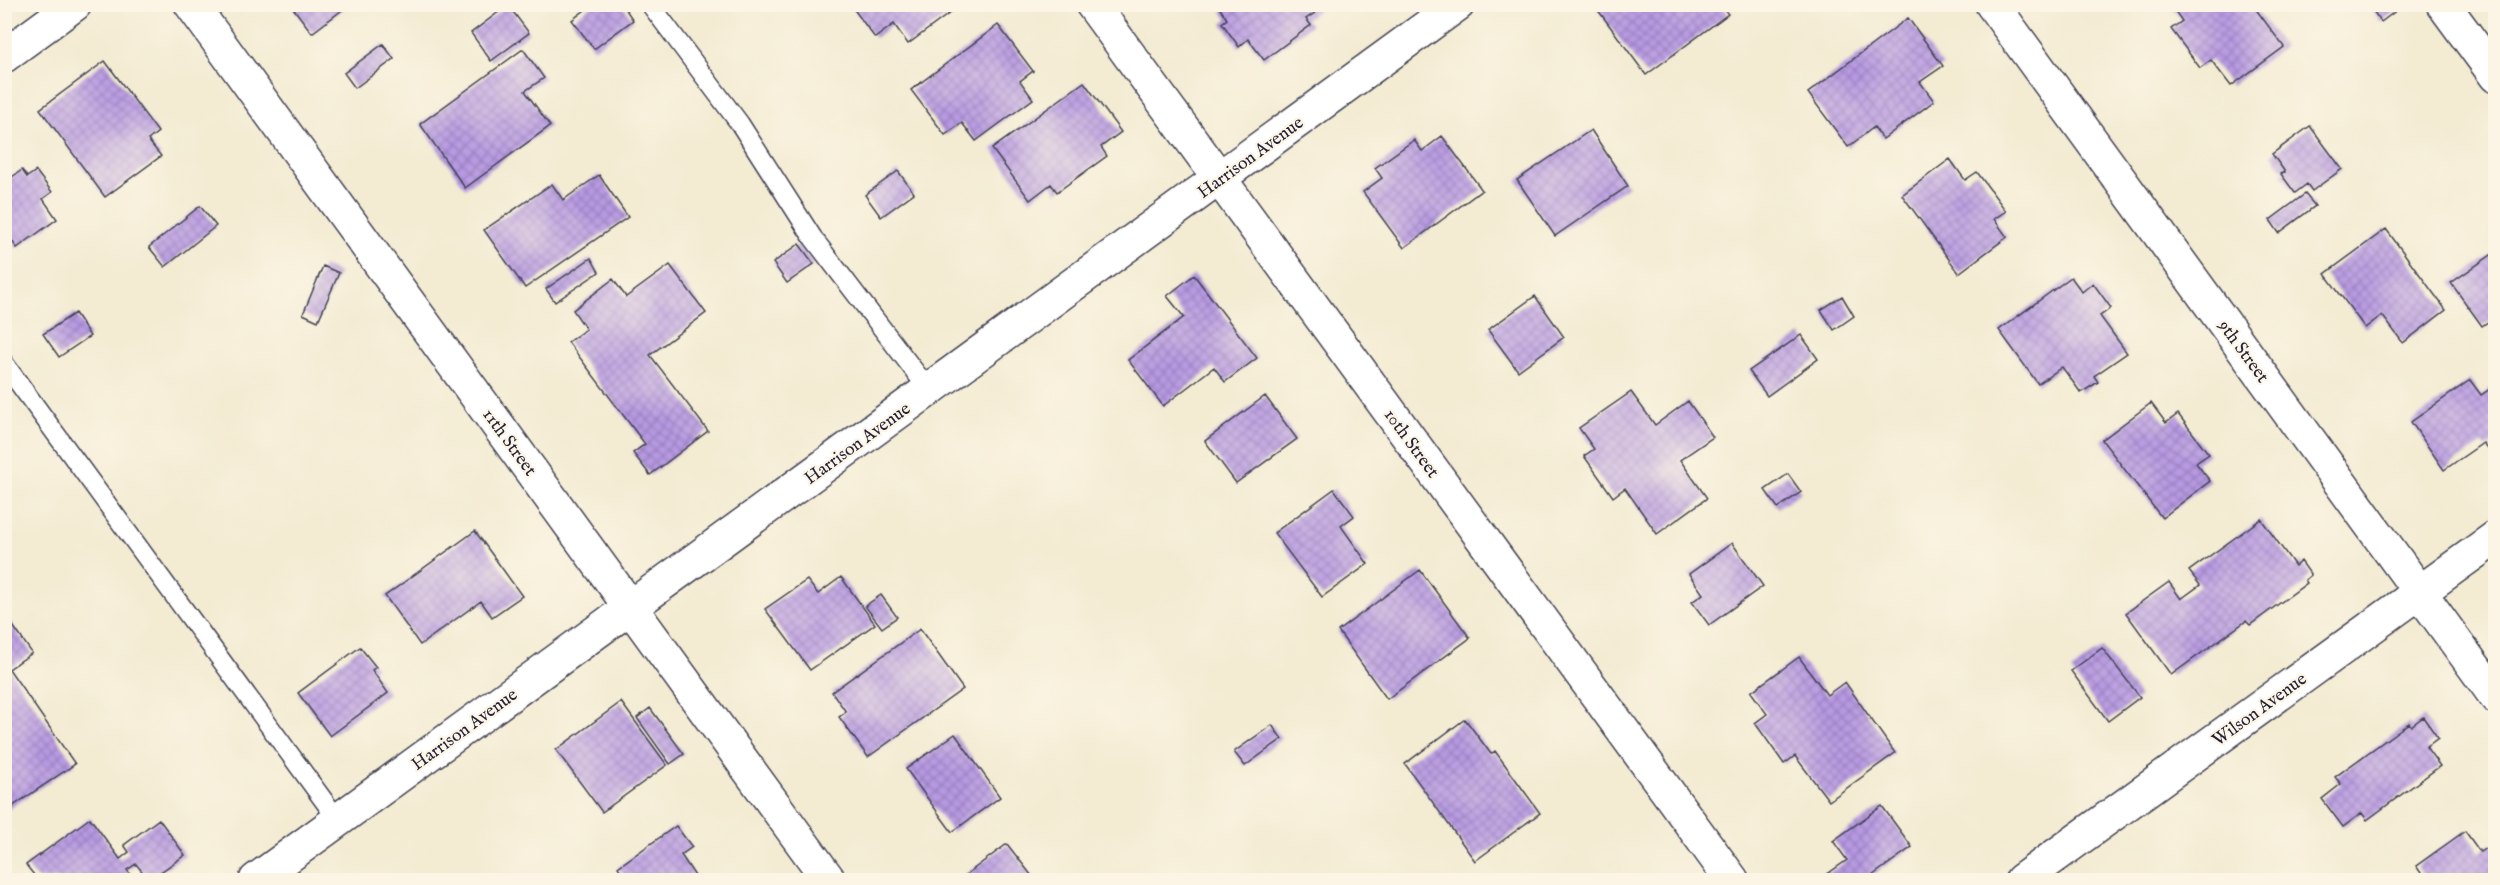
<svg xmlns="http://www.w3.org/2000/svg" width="2500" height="885" font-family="'IM FELL English',serif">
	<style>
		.building { fill: url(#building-cross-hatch) }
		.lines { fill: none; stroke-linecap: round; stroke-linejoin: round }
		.lane-casing { stroke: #414052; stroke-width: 21 }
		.street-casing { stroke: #414052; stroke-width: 36 }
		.secondary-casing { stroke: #414052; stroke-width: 36 }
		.lane { stroke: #fff; stroke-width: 18 }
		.street { stroke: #fff; stroke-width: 33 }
		.secondary { stroke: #fff; stroke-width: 33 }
		.labels { text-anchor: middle; stroke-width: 4.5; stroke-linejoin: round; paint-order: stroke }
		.street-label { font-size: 18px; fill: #22223b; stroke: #fcf5e5 }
	</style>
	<defs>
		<pattern id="building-cross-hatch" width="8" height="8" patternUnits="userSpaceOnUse" patternTransform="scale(1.5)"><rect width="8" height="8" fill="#b89ae3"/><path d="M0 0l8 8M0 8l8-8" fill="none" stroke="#957db9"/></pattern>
	</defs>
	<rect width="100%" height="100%" fill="#fcf5e5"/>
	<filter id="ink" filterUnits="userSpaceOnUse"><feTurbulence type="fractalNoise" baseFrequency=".0167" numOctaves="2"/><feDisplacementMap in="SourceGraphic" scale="12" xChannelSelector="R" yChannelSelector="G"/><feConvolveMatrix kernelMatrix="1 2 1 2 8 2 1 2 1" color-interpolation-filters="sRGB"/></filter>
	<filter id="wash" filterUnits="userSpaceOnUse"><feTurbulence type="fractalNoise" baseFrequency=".008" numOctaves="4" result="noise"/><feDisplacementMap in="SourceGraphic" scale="24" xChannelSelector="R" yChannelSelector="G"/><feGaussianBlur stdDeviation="1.35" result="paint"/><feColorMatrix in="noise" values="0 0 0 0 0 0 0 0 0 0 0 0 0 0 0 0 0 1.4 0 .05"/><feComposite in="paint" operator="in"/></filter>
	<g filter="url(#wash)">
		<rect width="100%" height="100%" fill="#f3ebd2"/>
		<g id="blocks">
			<path class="building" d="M 290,4 L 350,4 L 312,33 Z
				M 593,4 L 622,4 L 633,20 L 594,49 L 572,20 Z
				M 850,4 L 962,4 L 908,44 L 894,24 L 875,38 Z
				M 1217,4 L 1319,4 L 1322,8 L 1306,19 L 1311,25 L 1264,60 L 1248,39 L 1239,47 L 1222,23 L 1227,19 Z
				M 1597,4 L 1720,4 L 1728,14 L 1646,75 L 1595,6 Z
				M 2170,4 L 2252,4 L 2284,47 L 2231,86 L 2211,60 L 2200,68 L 2171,29 L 2182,21 Z
				M 2368,4 L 2405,4 L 2381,22 Z
				M 508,5 L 529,33 L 491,61 L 471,33 Z
				M 1908,18 L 1943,66 L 1920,82 L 1934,101 L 1883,139 L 1874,127 L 1848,147 L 1808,93 Z
				M 998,25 L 1033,71 L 1020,81 L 1033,99 L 976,141 L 962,123 L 945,135 L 911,90 Z
				M 383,44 L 394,59 L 355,88 L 344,73 Z
				M 523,49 L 544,78 L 525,91 L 550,126 L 465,188 L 420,124 Z
				M 105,61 L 158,132 L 148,140 L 161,156 L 105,197 L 40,109 Z
				M 1084,82 L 1121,132 L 1101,147 L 1107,156 L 1057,192 L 1051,184 L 1030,200 L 992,149 Z
				M 2310,126 L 2342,169 L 2312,191 L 2307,184 L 2295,193 L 2281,174 L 2285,172 L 2272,154 Z
				M 1591,130 L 1628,186 L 1555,236 L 1517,180 Z
				M 1442,136 L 1482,190 L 1404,248 L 1363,192 L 1382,178 L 1375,168 L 1414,140 L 1422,151 Z
				M 1950,159 L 1965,180 L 1977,172 L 2006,211 L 1994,219 L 2007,237 L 1959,273 L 1902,195 Z
				M 22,170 L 27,177 L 36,171 L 52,192 L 43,199 L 57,219 L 17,248 L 4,230 L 4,179 L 6,181 Z
				M 898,171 L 914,193 L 881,217 L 865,195 Z
				M 599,175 L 628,217 L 525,288 L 484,230 L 552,184 L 563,200 Z
				M 2305,194 L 2315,206 L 2279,233 L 2270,220 Z
				M 200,206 L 216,226 L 165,267 L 149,247 Z
				M 2386,229 L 2446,310 L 2403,343 L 2382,315 L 2365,328 L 2325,274 Z
				M 799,244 L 814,264 L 787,283 L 773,263 Z
				M 2494,253 L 2496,255 L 2496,316 L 2482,326 L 2451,283 Z
				M 591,258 L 599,272 L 555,302 L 546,289 Z
				M 670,265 L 706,313 L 650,355 L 708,431 L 650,475 L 633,453 L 645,444 L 568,342 L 586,329 L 573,310 L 613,279 L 626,297 Z
				M 323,266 L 339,273 L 318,321 L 303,314 Z
				M 1194,275 L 1257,358 L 1225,382 L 1214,367 L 1163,406 L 1128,360 L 1184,317 L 1167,296 Z
				M 2071,277 L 2082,292 L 2093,283 L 2111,308 L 2100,316 L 2127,353 L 2094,376 L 2098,382 L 2081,393 L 2062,367 L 2038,384 L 1999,330 Z
				M 1535,296 L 1564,337 L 1518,371 L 1488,330 Z
				M 1842,296 L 1854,316 L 1834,330 L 1821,310 Z
				M 75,313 L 90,336 L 59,357 L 43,334 Z
				M 1801,335 L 1818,359 L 1767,396 L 1749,371 Z
				M 2470,380 L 2481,395 L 2496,385 L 2496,442 L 2487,448 L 2483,443 L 2444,470 L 2411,422 Z
				M 1631,392 L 1655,425 L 1688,401 L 1713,437 L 1680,460 L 1707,498 L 1657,534 L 1625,488 L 1613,497 L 1584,456 L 1594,449 L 1579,428 Z
				M 1265,396 L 1297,439 L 1236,483 L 1205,441 Z
				M 2151,403 L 2166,423 L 2178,414 L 2209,454 L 2196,463 L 2210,481 L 2162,518 L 2102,440 Z
				M 1788,474 L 1801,492 L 1778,508 L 1765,490 Z
				M 1334,489 L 1354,516 L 1341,526 L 1368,564 L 1322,597 L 1274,533 Z
				M 2261,519 L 2295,566 L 2301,561 L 2311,575 L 2305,580 L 2307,583 L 2250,625 L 2246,621 L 2171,675 L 2126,613 L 2169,582 L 2181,599 L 2200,585 L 2189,571 Z
				M 475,531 L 522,596 L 492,617 L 481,601 L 420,645 L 385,596 Z
				M 1732,543 L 1763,586 L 1709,625 L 1692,602 L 1703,594 L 1689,574 Z
				M 1420,570 L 1470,638 L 1387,699 L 1338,631 Z
				M 841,577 L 875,624 L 810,670 L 765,609 L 807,580 L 818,594 Z
				M 881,595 L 897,617 L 882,628 L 865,606 Z
				M 4,613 L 32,653 L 9,669 L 75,764 L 4,812 Z
				M 920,629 L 963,689 L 868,757 L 839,717 L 846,712 L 832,692 Z
				M 360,647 L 376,667 L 372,670 L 388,693 L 330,736 L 298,693 Z
				M 2102,648 L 2140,697 L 2108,721 L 2071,671 Z
				M 1799,657 L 1827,695 L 1845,682 L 1895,753 L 1829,801 L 1795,756 L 1784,764 L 1755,723 L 1767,714 L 1751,692 Z
				M 621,702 L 667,765 L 602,812 L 556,750 Z
				M 650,708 L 684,754 L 670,764 L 637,718 Z
				M 2423,717 L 2438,738 L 2426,747 L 2440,766 L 2367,820 L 2362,813 L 2343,827 L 2322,799 L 2341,784 L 2335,777 L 2409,723 L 2411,726 Z
				M 1465,719 L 1491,754 L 1495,751 L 1540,813 L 1475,861 L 1405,764 Z
				M 1272,725 L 1282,739 L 1245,766 L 1234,752 Z
				M 955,734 L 1000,797 L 952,832 L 906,769 Z
				M 1882,806 L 1912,847 L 1869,878 L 1871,880 L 1826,880 L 1823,877 L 1847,860 L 1833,841 Z
				M 90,818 L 120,859 L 129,852 L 124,845 L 159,819 L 185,855 L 149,880 L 136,864 L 127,870 L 135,880 L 38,880 L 26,865 Z
				M 676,826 L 692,847 L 681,855 L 695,876 L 688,880 L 627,880 L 618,867 Z
				M 2465,831 L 2480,852 L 2492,844 L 2496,849 L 2496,880 L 2426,880 L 2416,866 Z
				M 1007,844 L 1035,880 L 961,880 L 960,879 Z"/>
		</g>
	</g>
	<g filter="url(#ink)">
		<use href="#blocks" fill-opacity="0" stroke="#414052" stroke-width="1.5"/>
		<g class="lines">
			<g class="lane-casing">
				<path id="lane" d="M 650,4 L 740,124 L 813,238 L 929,390
					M 4,363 L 338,820"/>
			</g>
			<g class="street-casing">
				<path id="street" d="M 191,4 L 829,880
					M 1092,4 L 1732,880
					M 1992,4 L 2496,697
					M 2443,4 L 2496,76
					M 256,880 L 1458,4
					M 2022,880 L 2496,537"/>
			</g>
			<g class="secondary-casing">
				<path id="secondary" d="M 4,56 L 75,4"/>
			</g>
			<use href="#lane" class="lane"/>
			<use href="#street" class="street"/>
			<use href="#secondary" class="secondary"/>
		</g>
	</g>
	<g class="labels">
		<g class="street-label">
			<text transform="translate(1250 157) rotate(-36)" y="6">Harrison Avenue</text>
			<text transform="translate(2244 351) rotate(54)" y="6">9th Street</text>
			<text transform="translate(510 442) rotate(54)" y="6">11th Street</text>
			<text transform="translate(857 443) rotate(-36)" y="6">Harrison Avenue</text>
			<text transform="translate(1412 443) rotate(54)" y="6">10th Street</text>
			<text transform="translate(2259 709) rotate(-36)" y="6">Wilson Avenue</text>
			<text transform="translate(464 729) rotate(-36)" y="6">Harrison Avenue</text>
		</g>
	</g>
	<rect width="2500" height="885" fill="none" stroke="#fcf5e5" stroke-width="24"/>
</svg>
